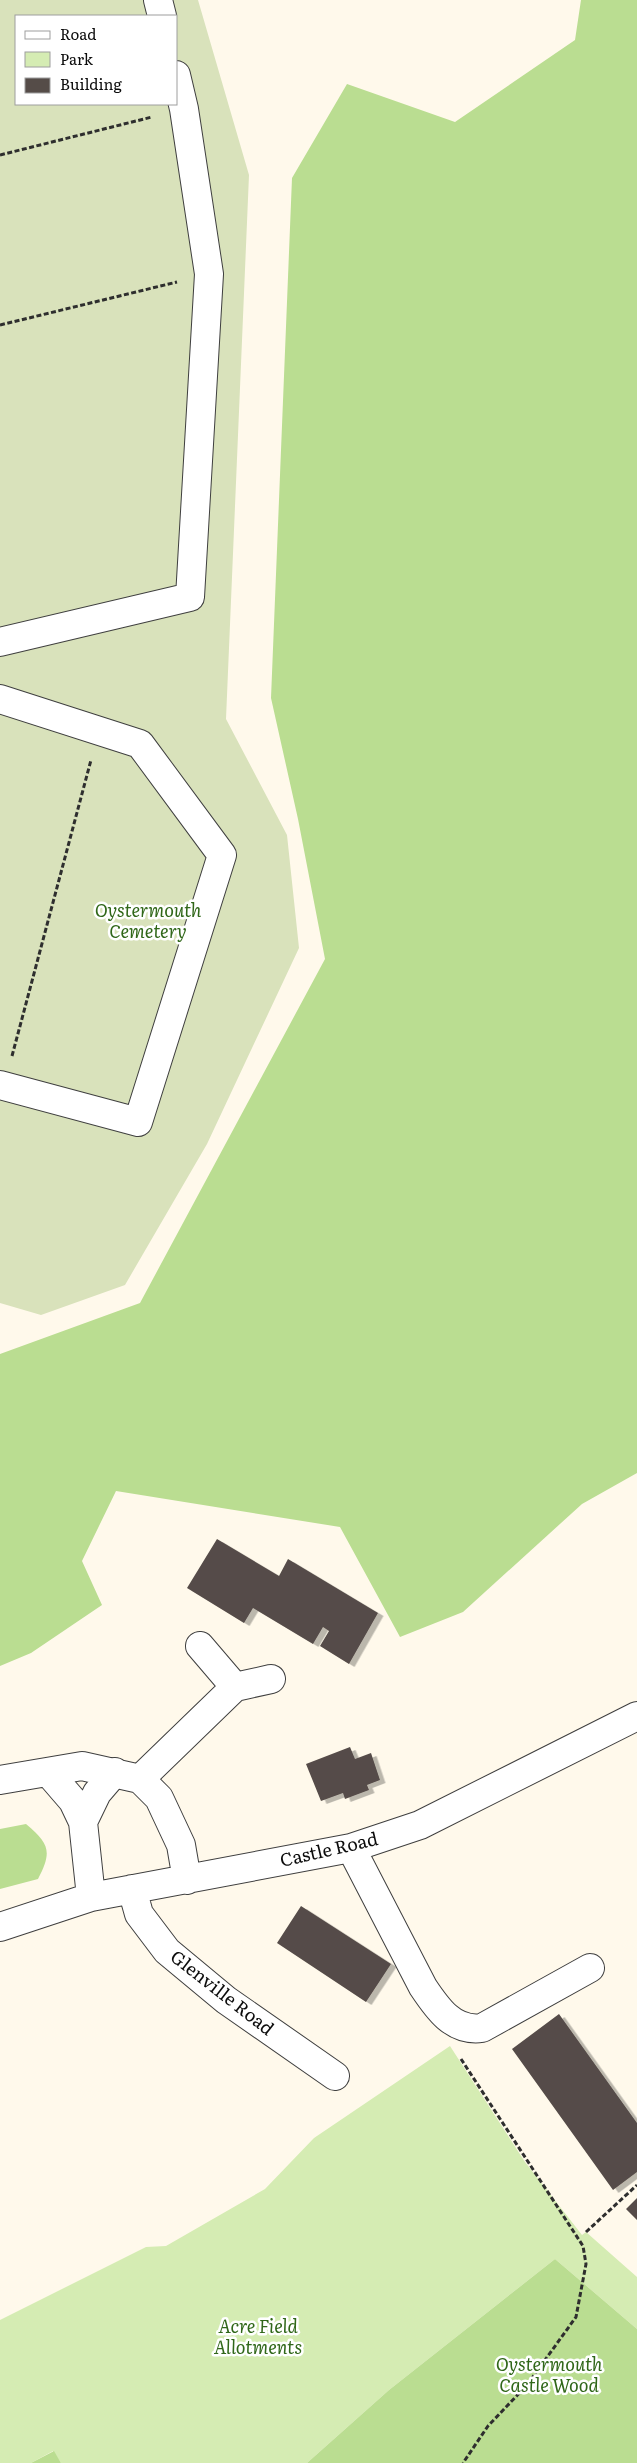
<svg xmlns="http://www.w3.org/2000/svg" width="637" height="2463" font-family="Literata,serif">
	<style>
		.green { fill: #d5ecb3 }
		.forest { fill: #badd91 }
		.cemetery { fill: #d9e2bb; fill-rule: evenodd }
		.building { fill: #554c48; filter: url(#shadow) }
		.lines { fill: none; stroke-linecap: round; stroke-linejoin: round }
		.minor-casing { stroke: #3f3f3f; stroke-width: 30 }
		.path { stroke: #2e2e2e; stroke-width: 3; stroke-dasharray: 5 2.5; stroke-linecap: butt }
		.minor { stroke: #fff; stroke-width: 28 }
		.labels { text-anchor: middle; stroke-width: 5; stroke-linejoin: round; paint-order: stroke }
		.park-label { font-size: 18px; font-style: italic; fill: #306719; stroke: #fff }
		.street-label { font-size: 18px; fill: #0c0c0c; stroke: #fff }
	</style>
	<defs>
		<filter id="shadow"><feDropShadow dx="5.5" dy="3" stdDeviation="0" flood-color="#0004"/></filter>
	</defs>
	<rect width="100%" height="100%" fill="#fff9eb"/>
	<path class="green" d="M 450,2046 L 525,2162 L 582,2235 L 586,2232 L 637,2277 L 637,2329 L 555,2259 L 389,2390 L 307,2463 L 61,2463 L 53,2451 L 31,2463 L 0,2463 L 0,2320 L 146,2247 L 166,2246 L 265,2189 L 314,2138 Z"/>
	<path class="forest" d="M 581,0 L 637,0 L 637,1473 L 582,1504 L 463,1612 L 400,1637 L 340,1527 L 116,1491 L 82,1561 L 102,1605 L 31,1653 L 0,1666 L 0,1354 L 140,1303 L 325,959 L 298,819 L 271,698 L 292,178 L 347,84 L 455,122 L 575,40 Z
		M 26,1824 C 50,1844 52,1852 38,1879 L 0,1889 L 0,1829 Z
		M 555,2259 L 637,2329 L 637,2463 L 307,2463 L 389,2390 Z
		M 54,2451 L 61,2463 L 31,2463 Z"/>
	<path class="cemetery" d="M 0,0 L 198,0 L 249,175 L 226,719 L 287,835 L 299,948 L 207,1144 L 125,1285 L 41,1315 L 0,1303 ZM 16,16 L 176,16 L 176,104 L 16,104 Z"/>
	<path class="building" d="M 217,1539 L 279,1576 L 288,1559 L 378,1613 L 349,1664 L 320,1646 L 329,1631 L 323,1627 L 313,1644 L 253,1608 L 244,1623 L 187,1588 Z
		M 350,1747 L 355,1759 L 371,1753 L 380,1780 L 367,1785 L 369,1790 L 345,1799 L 343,1793 L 321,1801 L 306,1764 Z
		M 301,1906 L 391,1964 L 366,2002 L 277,1943 Z
		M 559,2014 L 637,2123 L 637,2172 L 613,2190 L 512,2049 Z
		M 637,2198 L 637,2220 L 626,2209 Z"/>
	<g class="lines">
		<g class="minor-casing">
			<path id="minor" d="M 158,0 L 162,16
				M 0,642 L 190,597 L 209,274 L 184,109 L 176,75
				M 0,699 L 140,744 L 222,855 L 138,1122 L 0,1085
				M 200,1646 L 235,1687
				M 48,1772 L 73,1801 L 83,1822 L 91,1897
				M 140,1779 L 235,1687 L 271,1679
				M 0,1780 L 82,1766 L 140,1779 L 159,1798 L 181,1845 L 187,1880
				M 83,1822 L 97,1793 L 115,1772
				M 351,1848 L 423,1987 C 437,2008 453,2032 482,2028 L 590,1968
				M 132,1889 L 139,1914 L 167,1951 L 226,2000 L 335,2076
				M 0,1927 L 91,1897 L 351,1848 L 420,1825 L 637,1716"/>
		</g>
		<path class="path" d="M 0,155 L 152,117
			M 0,325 L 177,282
			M 12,1056 L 91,760
			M 461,2059 L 583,2246 L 586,2264 L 576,2317 L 527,2385 L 488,2426 L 463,2463
			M 586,2232 L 637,2185"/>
		<use href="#minor" class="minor"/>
	</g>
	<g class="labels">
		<g class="park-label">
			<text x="148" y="917">Oystermouth<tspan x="148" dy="21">Cemetery</tspan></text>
			<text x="258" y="2333">Acre Field<tspan x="258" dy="21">Allotments</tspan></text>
			<text x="549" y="2371">Oystermouth<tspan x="549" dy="21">Castle Wood</tspan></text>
		</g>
		<g class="street-label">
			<text transform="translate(329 1850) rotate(-13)" y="6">Castle Road</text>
			<text transform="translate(222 1993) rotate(38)" y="6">Glenville Road</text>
		</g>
	</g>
	<rect x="15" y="15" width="162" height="90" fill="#ffffff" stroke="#9e9e9e"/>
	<rect x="25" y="31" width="25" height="8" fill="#ffffff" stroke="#9e9e9e"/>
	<text x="60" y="40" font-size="15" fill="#0c0c0c">Road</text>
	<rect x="25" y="52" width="25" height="15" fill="#d5ecb3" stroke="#9e9e9e"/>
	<text x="60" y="65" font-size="15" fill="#0c0c0c">Park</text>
	<rect x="25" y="78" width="25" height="15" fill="#554c48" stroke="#9e9e9e"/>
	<text x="60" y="90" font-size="15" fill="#0c0c0c">Building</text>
</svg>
